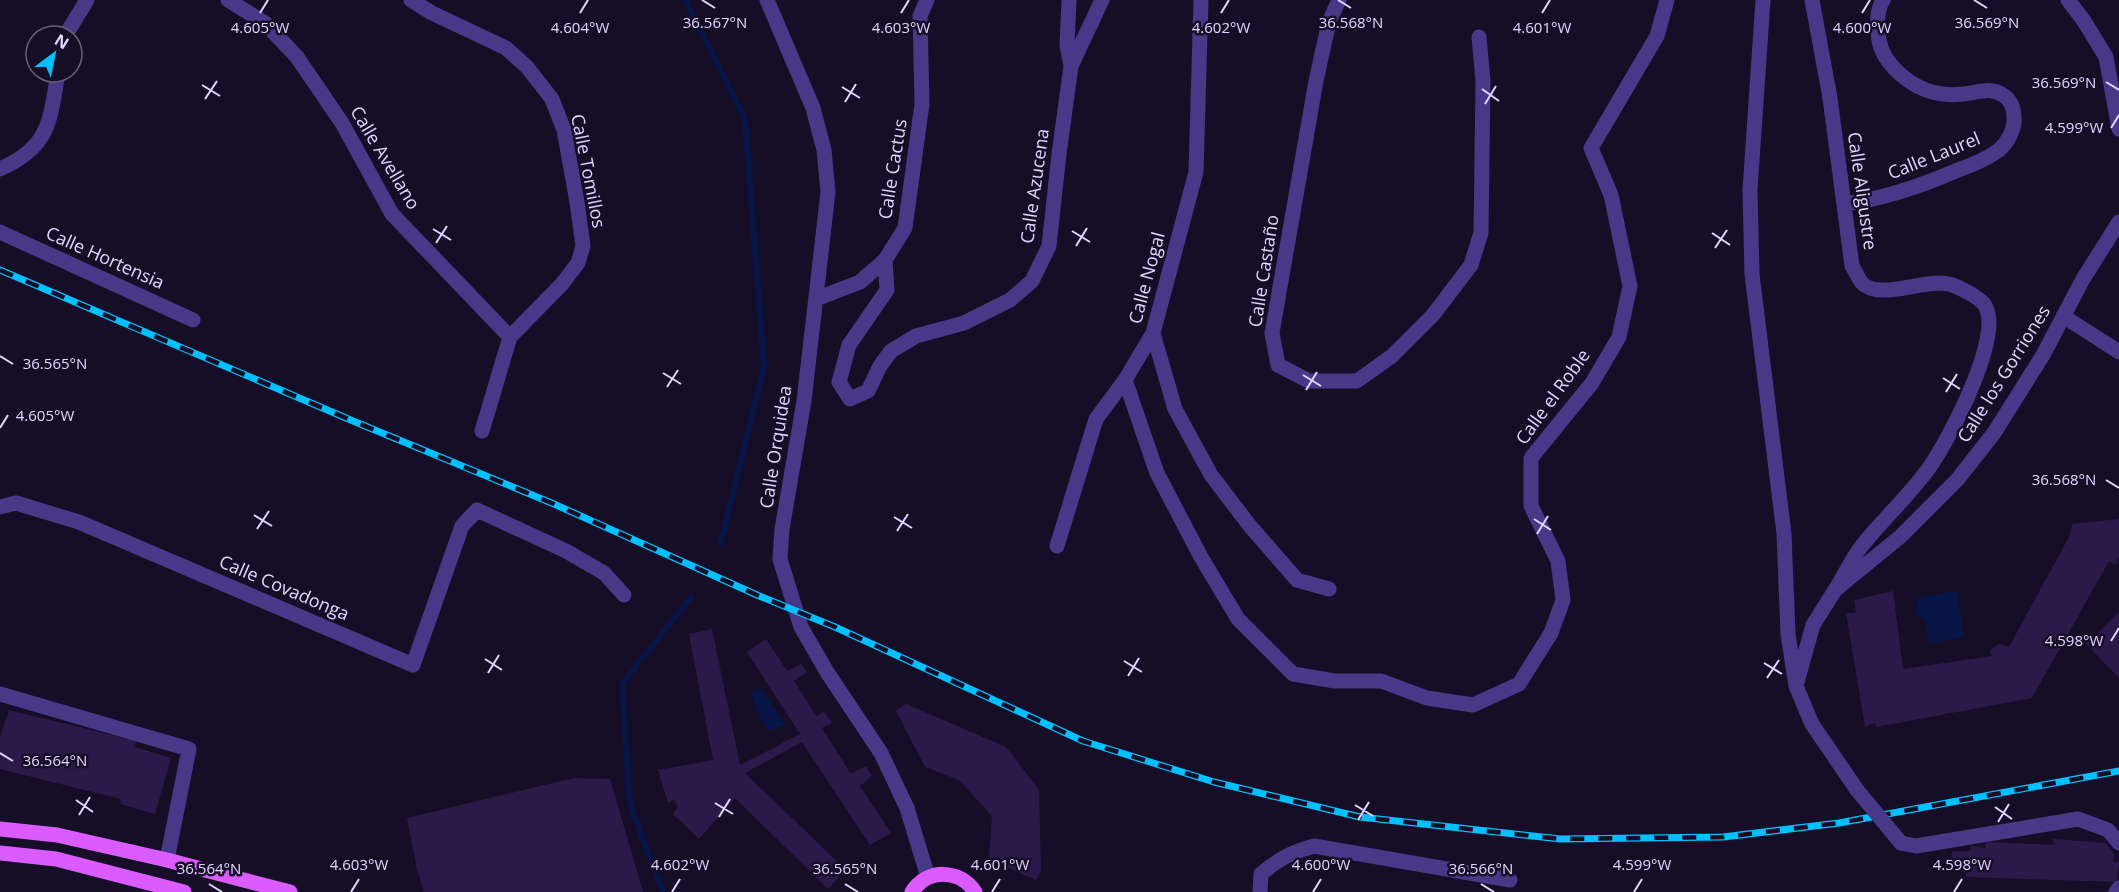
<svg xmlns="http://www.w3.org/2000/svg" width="2119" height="892" font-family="'Open Sans',sans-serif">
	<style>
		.water { fill: #081647 }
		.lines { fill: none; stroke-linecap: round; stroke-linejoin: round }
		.stream { stroke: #081647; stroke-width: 6 }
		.building { fill: #2a1a49 }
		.minor { stroke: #473888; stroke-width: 15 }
		.major { stroke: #da5cff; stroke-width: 15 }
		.rail-casing { stroke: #01c0ff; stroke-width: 7 }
		.rail { stroke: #160e27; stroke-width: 4.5; stroke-dasharray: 14; stroke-linecap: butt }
		.minor-bridge { stroke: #473888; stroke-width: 15 }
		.ticks { fill: none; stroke: #e0d5ff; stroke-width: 2 }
		.labels { text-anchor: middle; stroke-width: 5; stroke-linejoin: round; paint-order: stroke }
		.street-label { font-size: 18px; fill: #e0d5ff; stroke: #160e27 }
		.ticks-label { font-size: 15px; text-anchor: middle; fill: #e0d5ff; stroke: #160e27; stroke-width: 5; stroke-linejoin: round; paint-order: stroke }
	</style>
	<rect width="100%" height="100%" fill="#160e27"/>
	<path class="water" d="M 1957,591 L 1964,637 L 1930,643 L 1925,621 L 1915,613 L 1918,597 Z
		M 762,688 L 785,725 L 767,731 L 750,693 Z"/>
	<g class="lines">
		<path class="stream" d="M 685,0 L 745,119 L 764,366 L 721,543
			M 663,892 L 630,804 L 622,684 L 691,597"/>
	</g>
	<path class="building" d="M 2119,519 L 2119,557 L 2116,565 L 2109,561 L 2032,698 L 1876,727 L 1875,723 L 1865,727 L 1846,613 L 1856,613 L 1854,600 L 1893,591 L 1903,669 L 1992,656 L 1990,650 L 1999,644 L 2009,647 L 2070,535 L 2072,524 Z
		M 2119,612 L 2119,678 L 2086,644 Z
		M 712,629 L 740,765 L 800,734 L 747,652 L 766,639 L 787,671 L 801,664 L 807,672 L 794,681 L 817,717 L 823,711 L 832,722 L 822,728 L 851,774 L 866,766 L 872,776 L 860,786 L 891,833 L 870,845 L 802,742 L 745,773 L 846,870 L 828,889 L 735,798 L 699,839 L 673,814 L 678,807 L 674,799 L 668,803 L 658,770 L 713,760 L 689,634 Z
		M 906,704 L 1006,747 L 1039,790 L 1041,871 L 1036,880 L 989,859 L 992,816 L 959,780 L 925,767 L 896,711 Z
		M 9,710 L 136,741 L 135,747 L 171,758 L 155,814 L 120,804 L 121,799 L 0,769 L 0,737 Z
		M 574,778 L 610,779 L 643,892 L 424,892 L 417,869 L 407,818 Z
		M 2053,839 L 2106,843 L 2114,854 L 2113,862 L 2119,862 L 2117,882 L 1966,877 L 1966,863 L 1951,862 L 1952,851 L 1971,851 L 1971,846 L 1985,848 L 1986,842 L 2054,845 Z"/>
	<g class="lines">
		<path class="minor" d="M 228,0 L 265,23 L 297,57 L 342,123 L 392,214 L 510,337
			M 411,0 L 432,13 L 506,48 L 527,67 L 552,99 L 564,130 L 577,202 L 583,246 L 578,263 L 562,284 L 510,337 L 482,431
			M 767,0 L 813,108 L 824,150 L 828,192 L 804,401 L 782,529 L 780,559 L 801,627 L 827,672 L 881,753 L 907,808 L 928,877
			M 1339,0 L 1329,22 L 1316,81 L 1272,333 L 1278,365 L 1309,381 L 1357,381 L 1392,356 L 1433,315 L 1471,265 L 1481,233 L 1483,81 L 1479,37
			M 1763,0 L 1750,190 L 1752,274 L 1784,534 L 1788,634 L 1796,686 L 1812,724 L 1857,790
			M 1812,0 L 1830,98 L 1852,266 C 1855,271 1858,277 1861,282 C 1878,302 1924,278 1949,284 C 1959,287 1977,296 1984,304 C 2006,333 1948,441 1929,468 C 1909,496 1882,520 1861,547 C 1851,560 1844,576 1835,590
			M 2068,0 L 2084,21 L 2106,57 L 2119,129
			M 65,36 L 87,0
			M 1071,66 L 1102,0
			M 0,169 C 50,147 50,121 58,72
			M 1844,204 C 1884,199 1921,186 1958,170 C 1972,165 1987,159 1999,150 C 2008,142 2015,129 2014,118 C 2014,109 2011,100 2003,95 C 1989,86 1978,93 1963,94 C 1939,97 1918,90 1900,74 C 1890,65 1881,54 1879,40 C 1877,27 1876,11 1883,0
			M 0,232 L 193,320
			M 885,260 L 887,290 L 849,345 L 839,382 L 850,399 L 868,391 L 880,366 L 891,351 L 916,336 L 964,323 L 1010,300 L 1032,281 L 1049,246 L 1059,154 L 1071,66 L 1067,45 L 1069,0
			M 816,299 L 860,282 L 885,260 L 905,228 L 922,104 L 920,16 L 927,0
			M 2063,316 L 2119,352
			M 1153,333 L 1175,409 L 1211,475 L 1250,526 L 1297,580 L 1329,589
			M 1125,380 L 1157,473 L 1201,557 L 1238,619 L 1293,674 L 1335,681 L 1381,681 L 1427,698 L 1473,705 L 1519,684 L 1551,633 L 1563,600 L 1558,561 L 1531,506 L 1531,458 L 1592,383 L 1619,337 L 1630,286 L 1611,195 L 1591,148 L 1657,36 L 1667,0
			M 0,507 L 16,503 L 79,522 L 413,665 L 462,526 L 477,510 L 566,551 L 604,573 L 624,595
			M 1057,546 L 1096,419 L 1125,380 L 1153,333 L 1196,172 L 1201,0
			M 1797,682 L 1813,625 L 1835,590 L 1901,536 L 1957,480 L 1994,433 L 2043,355 L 2083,279 L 2119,222
			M 0,694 L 189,749 L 167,860
			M 1901,843 L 1916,846 L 2078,819 L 2108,830 L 2119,843
			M 1260,892 L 1261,874 C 1280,858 1290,853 1314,846 L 1510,880
			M 2116,892 L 2119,888"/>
		<path class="major" d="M 0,829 L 57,835 L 167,860 L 290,892
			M 0,853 L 56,859 L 184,892
			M 912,892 C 927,868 960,869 975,892"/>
		<g class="rail-casing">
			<path id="rail" d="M 0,270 L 353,421 L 554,504 L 757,595 L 835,627 L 1083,741 L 1214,782 L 1360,817 L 1560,839 L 1723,837 L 1839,823 L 2119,771"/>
		</g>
		<use href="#rail" class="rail"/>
		<path class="minor-bridge" d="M 1857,790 L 1901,843"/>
	</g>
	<path class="ticks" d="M 702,0 L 715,8M 1338,0 L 1351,8M 1974,0 L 1987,8M 260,13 L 268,0M 580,13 L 588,0M 901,13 L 909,0M 1221,13 L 1229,0M 1542,13 L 1550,0M 1862,13 L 1870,0M 2106,82 L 2119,90M 202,85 L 220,96M 842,87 L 860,98M 1482,89 L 1499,101M 205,99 L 217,81M 845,102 L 856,84M 1485,104 L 1496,86M 2111,128 L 2119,115M 433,229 L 451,240M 1072,231 L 1090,242M 1712,233 L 1730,245M 436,243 L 447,226M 1076,246 L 1087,228M 1715,248 L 1727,230M 0,356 L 13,364M 663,373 L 681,384M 1303,375 L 1321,386M 1943,378 L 1960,389M 667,387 L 678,370M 1306,390 L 1317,372M 1946,392 L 1957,374M 0,428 L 8,415M 2106,480 L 2119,488M 254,515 L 272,526M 894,517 L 912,528M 1534,519 L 1551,530M 257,529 L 269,511M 897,531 L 908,514M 1537,534 L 1548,516M 2111,641 L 2119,628M 485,659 L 502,670M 1124,661 L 1142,672M 1764,663 L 1782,674M 488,673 L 499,655M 1128,676 L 1139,658M 1767,678 L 1779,660M 0,753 L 13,761M 76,800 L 93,812M 715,803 L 733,814M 1355,805 L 1373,816M 1995,807 L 2012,819M 79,815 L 90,797M 719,817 L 730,799M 1358,820 L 1369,802M 1998,822 L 2009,804M 209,884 L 222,892M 845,884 L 858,892M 1481,884 L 1494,892M 351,892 L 359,879M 672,892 L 680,879M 992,892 L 1000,879M 1313,892 L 1321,879M 1634,892 L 1642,879M 1954,892 L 1962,879"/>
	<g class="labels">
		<g class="street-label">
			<text transform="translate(1934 156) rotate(-22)" y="6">Calle Laurel</text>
			<text transform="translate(385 158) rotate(59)" y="6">Calle Avellano</text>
			<text transform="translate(893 169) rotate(-81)" y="6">Calle Cactus</text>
			<text transform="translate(588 171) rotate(79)" y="6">Calle Tomillos</text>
			<text transform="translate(1035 186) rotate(-82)" y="6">Calle Azucena</text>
			<text transform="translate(1862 191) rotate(82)" y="6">Calle Aligustre</text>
			<text transform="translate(105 258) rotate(24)" y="6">Calle Hortensia</text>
			<text transform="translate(1264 271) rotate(-81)" y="6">Calle Castaño</text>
			<text transform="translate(1147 278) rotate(-75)" y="6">Calle Nogal</text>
			<text transform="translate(2004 374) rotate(-58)" y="6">Calle los Gorriones</text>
			<text transform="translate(1553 397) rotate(-54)" y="6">Calle el Roble</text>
			<text transform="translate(776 447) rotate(-81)" y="6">Calle Orquidea</text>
			<text transform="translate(284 588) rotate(23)" y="6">Calle Covadonga</text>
		</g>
	</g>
	<g class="ticks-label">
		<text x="1987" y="28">36.569°N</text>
		<text x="715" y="28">36.567°N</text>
		<text x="1351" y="28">36.568°N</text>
		<text x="260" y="33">4.605°W</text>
		<text x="580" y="33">4.604°W</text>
		<text x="901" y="33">4.603°W</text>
		<text x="1221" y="33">4.602°W</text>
		<text x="1542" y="33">4.601°W</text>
		<text x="1862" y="33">4.600°W</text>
		<text x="2064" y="88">36.569°N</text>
		<text x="2074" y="133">4.599°W</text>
		<text x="55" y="369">36.565°N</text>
		<text x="45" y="421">4.605°W</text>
		<text x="2064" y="485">36.568°N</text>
		<text x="2074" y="646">4.598°W</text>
		<text x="55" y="766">36.564°N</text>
		<text x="359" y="870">4.603°W</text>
		<text x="680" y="870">4.602°W</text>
		<text x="1000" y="870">4.601°W</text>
		<text x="1321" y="870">4.600°W</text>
		<text x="1642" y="870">4.599°W</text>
		<text x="1962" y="870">4.598°W</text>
		<text x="209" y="874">36.564°N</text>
		<text x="845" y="874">36.565°N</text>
		<text x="1481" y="874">36.566°N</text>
	</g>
	<g transform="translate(54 54) rotate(32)"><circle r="28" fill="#160e27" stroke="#675e7d" stroke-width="1.5"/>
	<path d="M0-4.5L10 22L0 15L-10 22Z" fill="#01c0ff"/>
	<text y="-9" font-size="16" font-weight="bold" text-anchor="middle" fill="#e0d5ff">N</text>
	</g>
</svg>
